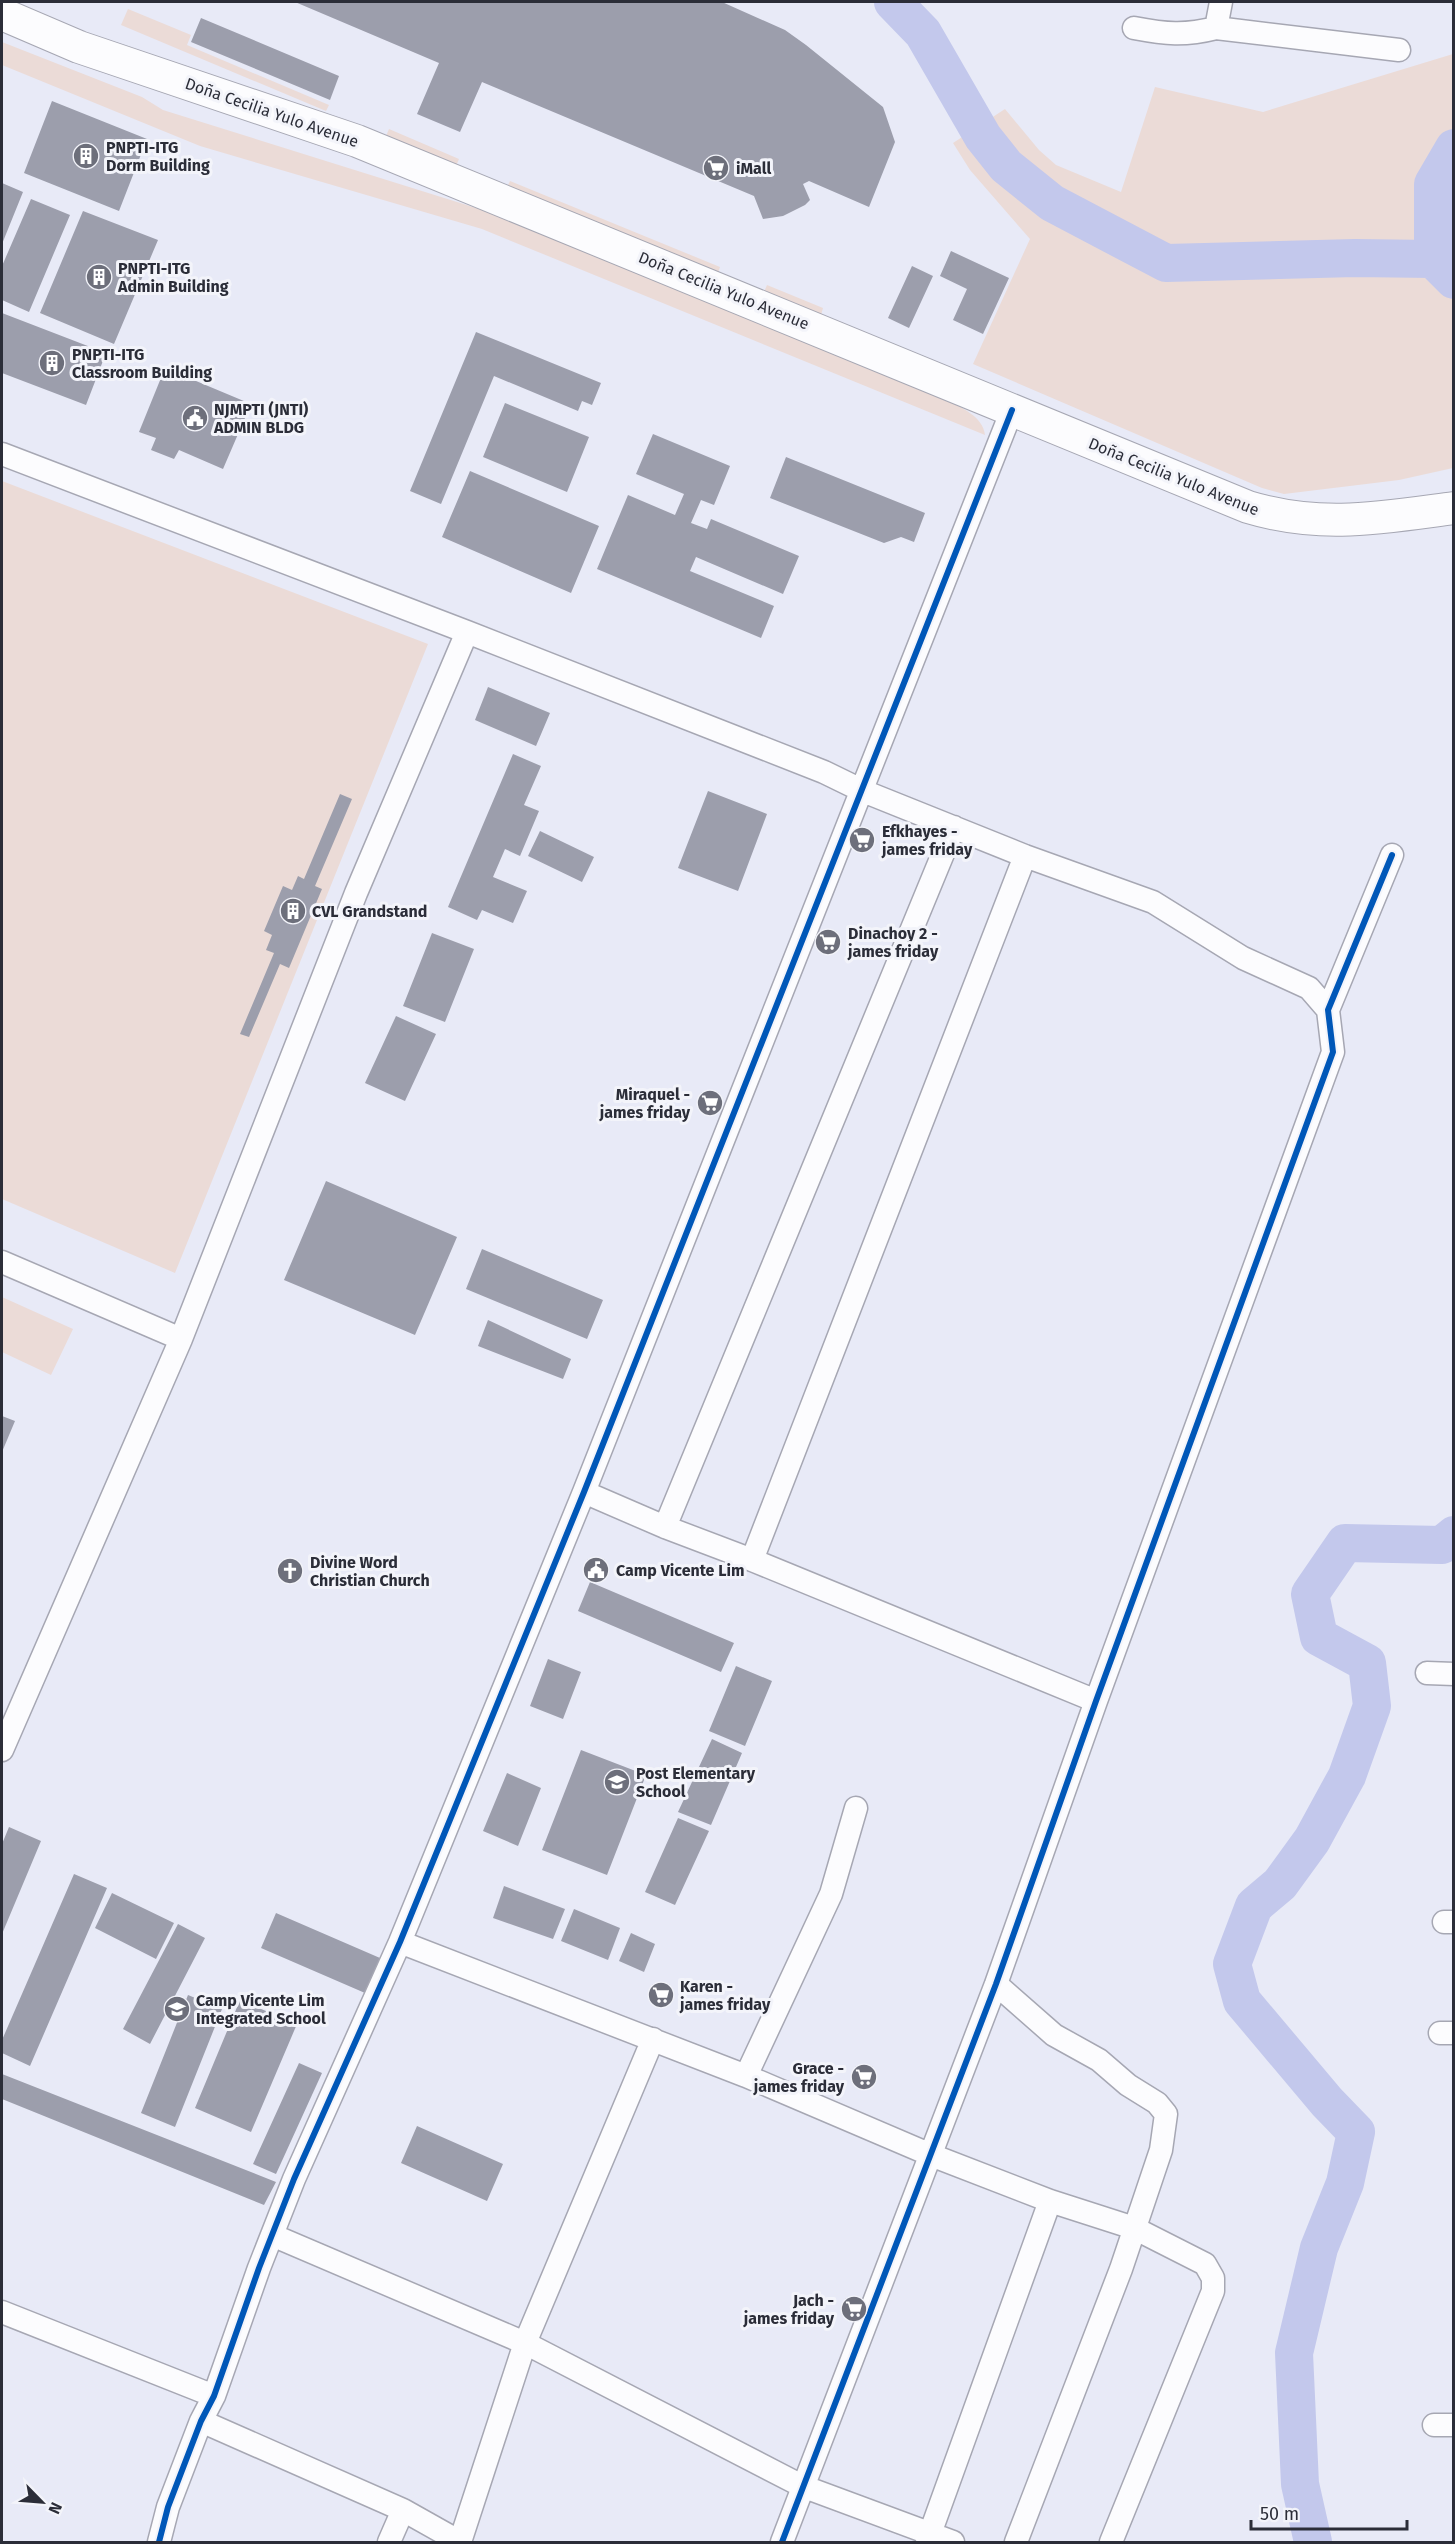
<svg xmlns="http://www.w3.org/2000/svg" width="1455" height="2544" font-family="'Fira Sans',sans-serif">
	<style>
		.green { fill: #ebdbd7 }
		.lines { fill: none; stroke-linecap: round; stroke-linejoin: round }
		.river { stroke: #c3c8ec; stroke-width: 38 }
		.building { fill: #9c9eac }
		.minor-casing { stroke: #a6a7b3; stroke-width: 25 }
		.secondary-casing { stroke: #a6a7b3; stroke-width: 34 }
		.minor { stroke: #fcfcfe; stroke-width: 22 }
		.secondary { stroke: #fcfcfe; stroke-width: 32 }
		.cycleway-casing { stroke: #f3f4fa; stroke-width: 10 }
		.cycleway { stroke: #0057b8; stroke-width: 6 }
		.labels { text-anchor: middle; stroke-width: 6; stroke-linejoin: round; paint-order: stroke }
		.street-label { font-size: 16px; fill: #2b2d38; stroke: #f3f4fa }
		.poi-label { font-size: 16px; font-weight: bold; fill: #2b2d38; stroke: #f3f4fa; text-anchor: start }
	</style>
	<rect width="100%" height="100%" fill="#e8eaf7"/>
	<path class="green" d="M 128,9 L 191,35 L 187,45 L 329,105 L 326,111 L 121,25 Z
		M 2,42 L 142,97 L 163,110 L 489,212 L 945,399 C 960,407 983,416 985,435 L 482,229 L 200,146 L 2,65 Z
		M 1453,54 L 1453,468 L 1399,480 L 1284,494 L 1262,488 L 973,364 L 1030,239 L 970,170 L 953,143 L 1005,109 L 1039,150 L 1056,165 L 1121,192 L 1155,87 L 1263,112 Z
		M 389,129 L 459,159 L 456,166 L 386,136 Z
		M 510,181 L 720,267 L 718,273 L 507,187 Z
		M 767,285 L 823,308 L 821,315 L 764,292 Z
		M 2,481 L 428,644 L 175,1273 L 2,1199 Z
		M 2,1297 L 73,1329 L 51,1375 L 2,1352 Z"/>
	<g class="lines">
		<path class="river" d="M 893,2 L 923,33 L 983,137 L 1006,166 L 1052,203 L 1166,263 L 1355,258 L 1433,259 L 1454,280
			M 1433,259 L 1433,184 L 1454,148
			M 1313,2542 L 1300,2484 L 1294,2353 L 1319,2248 L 1345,2183 L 1356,2132 L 1327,2102 L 1242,2001 L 1232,1964 L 1254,1906 L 1280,1884 L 1312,1840 L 1347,1776 L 1372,1706 L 1367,1663 L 1319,1637 L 1310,1594 L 1345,1543 L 1442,1545 L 1454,1535"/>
	</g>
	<path class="building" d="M 295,2 L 722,2 L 785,30 L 806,45 L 883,107 L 895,142 L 869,207 L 809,181 L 803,184 L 810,200 L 805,205 L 783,216 L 763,219 L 754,196 L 482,82 L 460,132 L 417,114 L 439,63 Z
		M 201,18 L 339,76 L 330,100 L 191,42 Z
		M 52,101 L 147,139 L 119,211 L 24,173 Z
		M 2,183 L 23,192 L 2,244 Z
		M 31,199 L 70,215 L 29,312 L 2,300 L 2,266 Z
		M 83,211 L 158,240 L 114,344 L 40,313 Z
		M 951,251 L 1009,278 L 983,334 L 953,320 L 967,289 L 940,276 Z
		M 912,266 L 933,276 L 909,328 L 888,318 Z
		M 2,313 L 106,353 L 86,405 L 2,373 Z
		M 476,332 L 601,383 L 592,405 L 582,401 L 578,411 L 494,376 L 441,504 L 410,491 Z
		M 165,368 L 251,404 L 223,469 L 179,450 L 174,459 L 151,450 L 156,438 L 139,432 Z
		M 505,403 L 589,437 L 567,492 L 483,457 Z
		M 653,434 L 730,466 L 714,505 L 701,500 L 691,523 L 707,529 L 711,519 L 799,556 L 783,594 L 696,557 L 690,571 L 774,606 L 761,638 L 597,569 L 628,495 L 675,515 L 684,494 L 636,474 Z
		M 786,457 L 925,513 L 914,542 L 901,537 L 884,543 L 770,498 Z
		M 470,471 L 599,526 L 571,593 L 442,537 Z
		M 488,687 L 550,713 L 536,746 L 475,720 Z
		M 513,754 L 541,766 L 524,805 L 539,811 L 520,856 L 505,849 L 493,877 L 527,891 L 513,923 L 482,910 L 477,920 L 448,907 Z
		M 708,791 L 767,814 L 738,891 L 678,868 Z
		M 340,794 L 352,799 L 315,886 L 322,889 L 289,968 L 280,964 L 249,1037 L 240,1034 L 274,953 L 266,950 L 272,935 L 264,931 L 283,886 L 292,890 L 298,876 L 304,879 Z
		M 540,831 L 594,857 L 582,882 L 528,856 Z
		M 432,933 L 474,949 L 445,1022 L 403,1006 Z
		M 396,1016 L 436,1034 L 405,1101 L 365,1083 Z
		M 326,1181 L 457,1237 L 415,1335 L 284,1280 Z
		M 482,1249 L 603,1300 L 587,1339 L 466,1289 Z
		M 488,1320 L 571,1359 L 563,1379 L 478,1346 Z
		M 2,1416 L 15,1421 L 2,1452 Z
		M 590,1582 L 734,1643 L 721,1672 L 578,1611 Z
		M 548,1659 L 581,1672 L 563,1719 L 530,1706 Z
		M 736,1666 L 772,1681 L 745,1746 L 709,1731 Z
		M 712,1739 L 742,1753 L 711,1825 L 678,1812 Z
		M 581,1750 L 646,1775 L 607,1875 L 542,1850 Z
		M 507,1773 L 541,1788 L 518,1846 L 483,1831 Z
		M 678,1818 L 709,1831 L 675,1905 L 645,1892 Z
		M 9,1827 L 41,1841 L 2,1934 L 2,1844 Z
		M 74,1874 L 107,1888 L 30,2066 L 2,2053 L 2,2040 Z
		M 504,1886 L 565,1909 L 553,1939 L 493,1918 Z
		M 112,1893 L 174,1923 L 156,1959 L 95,1928 Z
		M 574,1909 L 620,1928 L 608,1960 L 561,1941 Z
		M 276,1913 L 380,1958 L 365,1993 L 261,1948 Z
		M 178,1924 L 205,1938 L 150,2044 L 123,2029 Z
		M 631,1933 L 655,1944 L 644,1972 L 619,1961 Z
		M 188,1995 L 222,2009 L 175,2127 L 141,2113 Z
		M 240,2000 L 297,2024 L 251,2132 L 195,2108 Z
		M 299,2063 L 322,2073 L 276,2174 L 253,2164 Z
		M 2,2074 L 276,2182 L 264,2205 L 2,2099 Z
		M 417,2126 L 503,2164 L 487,2201 L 401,2163 Z"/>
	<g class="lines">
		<g class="minor-casing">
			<path id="minor" d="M 1134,28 C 1166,34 1184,36 1216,28 L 1221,2
				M 1216,28 L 1399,50
				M 2,454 L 467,632 L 824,772 L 863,791 L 1025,856 L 1153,902 L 1243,958 L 1309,988 L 1328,1010
				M 2,1262 L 181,1339
				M 584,1492 L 665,1527 L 752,1560 L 1096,1701
				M 665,1527 L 954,827
				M 752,1560 L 1025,856
				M 1427,1673 L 1454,1674
				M 2,1750 L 181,1339 L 356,893 L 467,632
				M 1444,1922 L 1454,1922
				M 400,1942 L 746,2076 L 931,2155 L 1050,2201 L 1134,2228 L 1205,2264 L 1213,2278 L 1213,2291 L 1111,2542
				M 996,1984 L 1054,2035 L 1099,2060 L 1128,2085 L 1157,2103 L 1166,2114 L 1161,2150 L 1121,2269 L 1016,2542
				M 1440,2033 L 1454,2033
				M 746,2076 L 831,1894 L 856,1808
				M 272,2235 L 525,2343 L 802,2486 L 953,2542
				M 2,2312 L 214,2396
				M 201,2421 L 403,2510 L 389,2542
				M 1434,2425 L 1454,2425
				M 403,2510 L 460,2542
				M 159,2542 L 168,2507 L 201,2421 L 214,2396 L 259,2268 L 294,2179 L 400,1942 L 584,1492 L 1012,410
				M 460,2542 L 525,2343 L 653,2039
				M 782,2542 L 996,1984 L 1096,1701 L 1333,1052 L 1328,1010 L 1392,855
				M 927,2542 L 1050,2201"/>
		</g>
		<g class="secondary-casing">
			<path id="secondary" d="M 2,14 L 79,47 L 357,141 L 1248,507 C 1321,529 1379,518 1454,508"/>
		</g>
		<use href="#minor" class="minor"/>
		<use href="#secondary" class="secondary"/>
		<g class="cycleway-casing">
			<path id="cycleway" d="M 159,2542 L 168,2507 L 201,2421 L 214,2396 L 259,2268 L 294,2179 L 400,1942 L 584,1492 L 1012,410
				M 782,2542 L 996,1984 L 1096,1701 L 1333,1052 L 1328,1010 L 1392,855"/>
		</g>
		<use href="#cycleway" class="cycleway"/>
	</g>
	<defs>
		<g id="building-disc" transform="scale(1.35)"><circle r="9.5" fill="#6d6f7b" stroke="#f3f4fa"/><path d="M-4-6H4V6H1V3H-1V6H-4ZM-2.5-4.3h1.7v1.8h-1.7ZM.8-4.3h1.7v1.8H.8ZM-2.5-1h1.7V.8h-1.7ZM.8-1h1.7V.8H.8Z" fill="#fff"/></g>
		<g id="supermarket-disc" transform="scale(1.35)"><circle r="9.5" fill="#6d6f7b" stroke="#f3f4fa"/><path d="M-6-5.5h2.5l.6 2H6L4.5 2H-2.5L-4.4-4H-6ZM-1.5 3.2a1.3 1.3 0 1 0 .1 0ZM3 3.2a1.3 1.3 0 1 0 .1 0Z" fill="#fff"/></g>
		<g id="civic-disc" transform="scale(1.35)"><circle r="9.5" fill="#6d6f7b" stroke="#f3f4fa"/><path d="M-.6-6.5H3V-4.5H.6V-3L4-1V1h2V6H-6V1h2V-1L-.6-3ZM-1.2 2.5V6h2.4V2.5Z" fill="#fff"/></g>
		<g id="church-disc" transform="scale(1.35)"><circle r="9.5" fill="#6d6f7b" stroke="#f3f4fa"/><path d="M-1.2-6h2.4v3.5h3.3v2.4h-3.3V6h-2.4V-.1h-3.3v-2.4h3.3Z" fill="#fff"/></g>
		<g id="school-disc" transform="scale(1.35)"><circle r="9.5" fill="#6d6f7b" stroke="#f3f4fa"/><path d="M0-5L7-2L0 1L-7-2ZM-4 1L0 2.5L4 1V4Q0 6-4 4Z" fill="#fff"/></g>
	</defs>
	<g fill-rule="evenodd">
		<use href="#building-disc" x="86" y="156"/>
		<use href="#supermarket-disc" x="716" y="168"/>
		<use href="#building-disc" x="99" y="277"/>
		<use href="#building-disc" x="52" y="363"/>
		<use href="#civic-disc" x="195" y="418"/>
		<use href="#supermarket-disc" x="862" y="840"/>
		<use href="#building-disc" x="293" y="911"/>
		<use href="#supermarket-disc" x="828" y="942"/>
		<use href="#supermarket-disc" x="710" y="1103"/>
		<use href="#civic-disc" x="596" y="1570"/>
		<use href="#church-disc" x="290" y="1571"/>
		<use href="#school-disc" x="617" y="1782"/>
		<use href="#supermarket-disc" x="661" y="1995"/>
		<use href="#school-disc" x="177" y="2009"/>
		<use href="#supermarket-disc" x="864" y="2077"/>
		<use href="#supermarket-disc" x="854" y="2309"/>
	</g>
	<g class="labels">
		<g class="street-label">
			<text transform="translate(272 112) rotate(19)" y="6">Doña Cecilia Yulo Avenue</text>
			<text transform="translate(724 290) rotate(22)" y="6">Doña Cecilia Yulo Avenue</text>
			<text transform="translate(1174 476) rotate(22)" y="6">Doña Cecilia Yulo Avenue</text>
		</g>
		<g class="poi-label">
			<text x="106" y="153">PNPTI-ITG<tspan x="106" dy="18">Dorm Building</tspan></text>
			<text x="736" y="174">iMall</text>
			<text x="118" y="274">PNPTI-ITG<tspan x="118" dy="18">Admin Building</tspan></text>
			<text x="72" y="360">PNPTI-ITG<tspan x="72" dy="18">Classroom Building</tspan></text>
			<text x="214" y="415">NJMPTI (JNTI)<tspan x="214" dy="18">ADMIN BLDG</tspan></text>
			<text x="882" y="837">Efkhayes -<tspan x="882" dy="18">james friday</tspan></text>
			<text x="312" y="917">CVL Grandstand</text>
			<text x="848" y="939">Dinachoy 2 -<tspan x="848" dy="18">james friday</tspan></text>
			<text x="690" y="1100" text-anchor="end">Miraquel -<tspan x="690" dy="18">james friday</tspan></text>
			<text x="310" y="1568">Divine Word<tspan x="310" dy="18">Christian Church</tspan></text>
			<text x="616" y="1576">Camp Vicente Lim</text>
			<text x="636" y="1779">Post Elementary<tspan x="636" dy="18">School</tspan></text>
			<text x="680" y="1992">Karen -<tspan x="680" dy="18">james friday</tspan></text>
			<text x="196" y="2006">Camp Vicente Lim<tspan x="196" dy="18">Integrated School</tspan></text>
			<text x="844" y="2074" text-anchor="end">Grace -<tspan x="844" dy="18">james friday</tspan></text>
			<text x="834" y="2306" text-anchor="end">Jach -<tspan x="834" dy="18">james friday</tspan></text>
		</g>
	</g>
	<rect width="1455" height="2544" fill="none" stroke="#2b2d38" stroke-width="6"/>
	<g transform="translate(42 2502) rotate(115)" stroke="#f3f4fa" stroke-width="4.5" paint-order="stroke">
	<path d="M0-4.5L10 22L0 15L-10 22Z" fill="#2b2d38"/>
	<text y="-9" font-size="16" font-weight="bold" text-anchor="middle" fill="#2b2d38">N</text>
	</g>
	<path d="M1251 2520v9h156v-9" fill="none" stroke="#2b2d38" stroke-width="3"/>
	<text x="1260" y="2520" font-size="18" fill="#2b2d38" stroke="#f3f4fa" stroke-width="4.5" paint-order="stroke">50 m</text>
</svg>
